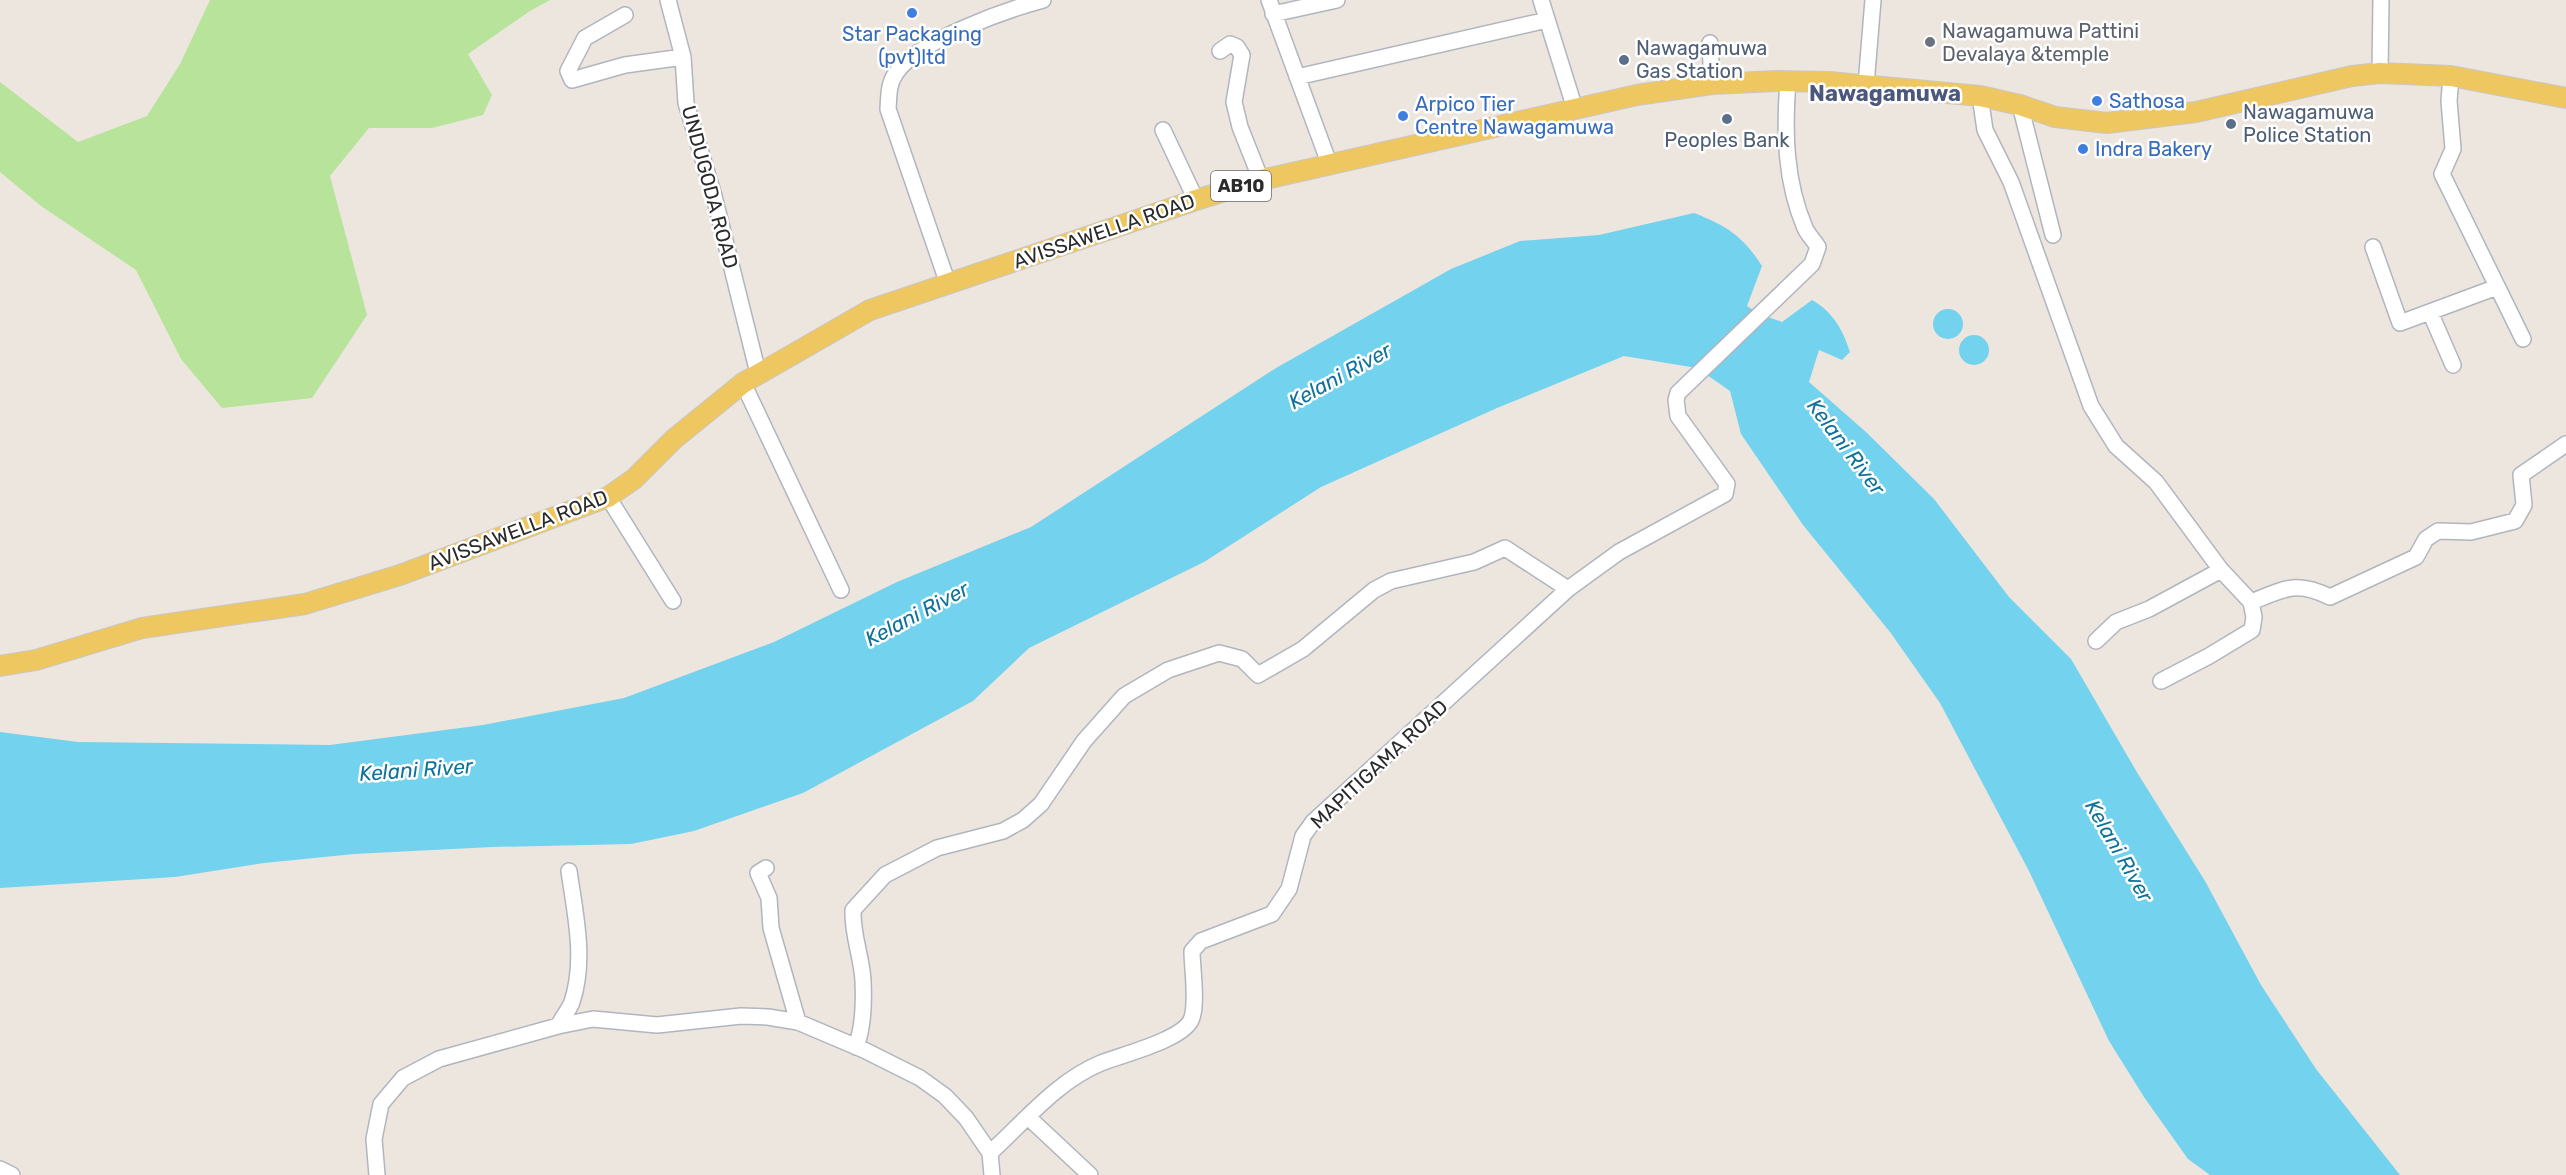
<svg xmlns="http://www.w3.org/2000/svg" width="2566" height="1175" font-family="Rubik,sans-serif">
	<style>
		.green { fill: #b7e39b }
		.water { fill: #73d2ed }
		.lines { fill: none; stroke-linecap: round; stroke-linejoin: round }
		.minor-casing { stroke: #b1b5bf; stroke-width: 18 }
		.major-casing { stroke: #c8c8c8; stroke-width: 22 }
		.minor { stroke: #fff; stroke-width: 15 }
		.major { stroke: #efc761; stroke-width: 20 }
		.shop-dot { fill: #3f7fe0; stroke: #fff; stroke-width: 2 }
		.worship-dot { fill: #6b7280; stroke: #fff; stroke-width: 2 }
		.service-dot { fill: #5c6f8a; stroke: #fff; stroke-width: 2 }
		.labels { text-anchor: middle; stroke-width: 5; stroke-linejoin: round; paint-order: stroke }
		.shield { fill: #fff; stroke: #6b6b6b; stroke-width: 1.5 }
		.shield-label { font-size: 18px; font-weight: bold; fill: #2b2b2b }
		.worship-label { font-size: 20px; fill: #5b616d; stroke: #fff; text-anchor: start }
		.shop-label { font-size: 20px; fill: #366cbe; stroke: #fff; text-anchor: start }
		.service-label { font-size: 20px; fill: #4e5e75; stroke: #fff; text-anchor: start }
		.street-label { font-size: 20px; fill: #2b2b2b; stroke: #fff }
		.water-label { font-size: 21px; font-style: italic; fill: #0f729b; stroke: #fff }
		.quarter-label { font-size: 22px; font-weight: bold; fill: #4c577c; stroke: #fff }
	</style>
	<rect width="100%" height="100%" fill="#ede6de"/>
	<path class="green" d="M 210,0 L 550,0 L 530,11 L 468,54 L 492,95 L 483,115 L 432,128 L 369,128 L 330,176 L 367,315 L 312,398 L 222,408 L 181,359 L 136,270 L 41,206 L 0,172 L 0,82 L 78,142 L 147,116 L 180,64 Z"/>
	<path class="water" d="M 1694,213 C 1727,226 1743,236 1762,266 L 1747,306 L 1759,314 L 1782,322 L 1812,300 C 1833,312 1843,330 1850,352 L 1842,360 L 1819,350 L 1809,382 L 1866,432 L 1934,499 L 2009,597 L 2071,659 L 2138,774 L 2205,881 L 2261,985 L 2316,1069 L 2400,1175 L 2210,1175 L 2188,1159 L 2144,1097 L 2109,1041 L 2029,871 L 1940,703 L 1890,632 L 1803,525 L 1741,434 L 1730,391 L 1697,368 L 1624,356 L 1497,408 L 1321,487 L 1204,562 L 1029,648 L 973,701 L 803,793 L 694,831 L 631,844 L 492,847 L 354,854 L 264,863 L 175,877 L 0,888 L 0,732 L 78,742 L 330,745 L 483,725 L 624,698 L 774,642 L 897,582 L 1031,527 L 1276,368 L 1451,269 L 1520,241 L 1599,235 Z
		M1933 324a15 15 0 1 1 30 0a15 15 0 1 1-30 0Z
		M1959 350a15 15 0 1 1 30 0a15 15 0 1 1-30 0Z"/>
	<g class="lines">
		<g class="minor-casing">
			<path id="minor" d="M 668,0 L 683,57 L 686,103 L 714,196 L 758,373
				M 1269,0 L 1329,163
				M 1541,0 L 1575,109
				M 1273,14 L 1337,0
				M 625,15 L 585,38 L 568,71 L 572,80 L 625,65 L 683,57
				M 1710,43 L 1712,84
				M 1220,51 L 1230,44 L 1237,47 L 1242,55 L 1234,102 L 1240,127 L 1261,180
				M 2380,73 L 2381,0
				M 2451,76 L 2449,101 L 2453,149 L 2442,174 L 2523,339
				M 1297,77 L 1547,20
				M 1866,85 L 1873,0
				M 1980,96 L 1985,130 L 2011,182 L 2091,406 L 2116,446 L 2156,482 L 2221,570 L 2251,602 C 2285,589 2296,580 2330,597 L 2416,557 L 2426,539 L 2438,531 L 2471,532 L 2515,521 L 2524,505 L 2521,475 L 2566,444
				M 2020,105 L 2053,235
				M 1163,130 L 1196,200
				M 2373,247 L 2400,323 L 2497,287
				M 948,284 L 888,109 C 889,96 888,84 896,73 C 917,41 1006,10 1043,0
				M 2430,312 L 2453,365
				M 743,383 L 841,590
				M 608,497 L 673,601
				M 2096,641 L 2116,622 L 2149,609 L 2221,570
				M 2161,681 L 2209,656 L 2252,630 L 2254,617 L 2251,602
				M 766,868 L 758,873 L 769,898 L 771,928 L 798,1022
				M 558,1026 C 562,1018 569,1010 572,1002 C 586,960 575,913 569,871
				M 856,1047 C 863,1028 864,1001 863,981 C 862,957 852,935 853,910 L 885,875 L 937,848 L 1003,831 L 1023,820 L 1041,804 L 1084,741 L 1124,696 L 1168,670 L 1219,653 L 1242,659 L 1258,675 L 1303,649 L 1374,590 L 1391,581 L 1474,562 L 1505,548 L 1568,589
				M 1028,1117 L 1090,1175
				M 990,1153 C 1024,1122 1057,1081 1101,1063 C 1121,1055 1182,1040 1191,1020 C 1198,1005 1192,968 1192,951 L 1201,941 L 1272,914 L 1289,889 L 1303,836 L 1313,822 L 1568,589 L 1619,552 L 1725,494 L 1727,484 L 1678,416 L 1676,400 L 1678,393 L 1812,264 L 1818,247 C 1814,240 1808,235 1805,228 C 1785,181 1784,132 1788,81
				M 0,1169 L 12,1175
				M 377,1175 L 374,1139 L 381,1104 L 403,1078 L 439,1059 L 558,1026 L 593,1019 L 657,1025 L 741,1016 L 768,1017 L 798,1022 L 864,1050 L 920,1078 L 945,1096 L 966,1118 L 990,1153 L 992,1175"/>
		</g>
		<g class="major-casing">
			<path id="major" d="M 0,666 L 36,660 L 142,628 L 305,604 L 400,575 L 608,497 L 634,479 L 674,439 L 743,383 L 870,310 L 1196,200 L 1261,180 L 1637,95 L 1712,84 L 1777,81 L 1829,82 L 1980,96 L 2020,105 L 2055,117 L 2107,123 L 2196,112 L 2352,76 L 2380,73 L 2451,76 L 2566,98"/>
		</g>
		<use href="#minor" class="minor"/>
		<use href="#major" class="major"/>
	</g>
	<g class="shop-dot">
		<circle cx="912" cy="13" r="6"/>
		<circle cx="2097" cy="101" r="6"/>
		<circle cx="1403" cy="116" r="6"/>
		<circle cx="2083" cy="149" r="6"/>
	</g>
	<circle class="worship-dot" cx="1930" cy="42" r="6"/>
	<g class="service-dot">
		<circle cx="1624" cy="60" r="6"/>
		<circle cx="1727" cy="119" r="6"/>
		<circle cx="2231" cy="124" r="6"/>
	</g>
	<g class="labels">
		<rect class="shield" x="1211" y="171" width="60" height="30" rx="4.5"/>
		<g class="shield-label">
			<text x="1241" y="192">AB10</text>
		</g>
		<g class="worship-label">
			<text x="1942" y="38">Nawagamuwa Pattini<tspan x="1942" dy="23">Devalaya &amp;temple</tspan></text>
		</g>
		<g class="shop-label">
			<text x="912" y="41" text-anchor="middle">Star Packaging<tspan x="912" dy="23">(pvt)ltd</tspan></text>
			<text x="2109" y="108">Sathosa</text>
			<text x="1415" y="111">Arpico Tier<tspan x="1415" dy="23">Centre Nawagamuwa</tspan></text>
			<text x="2095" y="156">Indra Bakery</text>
		</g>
		<g class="service-label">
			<text x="1636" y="55">Nawagamuwa<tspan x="1636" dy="23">Gas Station</tspan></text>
			<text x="2243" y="119">Nawagamuwa<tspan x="2243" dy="23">Police Station</tspan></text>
			<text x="1727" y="147" text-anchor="middle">Peoples Bank</text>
		</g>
		<g class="street-label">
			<text transform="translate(710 187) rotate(75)" y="7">UNDUGODA ROAD</text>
			<text transform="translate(1104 231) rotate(-19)" y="7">AVISSAWELLA ROAD</text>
			<text transform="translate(518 530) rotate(-21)" y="7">AVISSAWELLA ROAD</text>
			<text transform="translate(1379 764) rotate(-43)" y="7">MAPITIGAMA ROAD</text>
		</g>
		<g class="water-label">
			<text transform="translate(1340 376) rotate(-29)" y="7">Kelani River</text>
			<text transform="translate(1846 447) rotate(53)" y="7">Kelani River</text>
			<text transform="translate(917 614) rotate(-28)" y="7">Kelani River</text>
			<text transform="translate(416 770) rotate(-4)" y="7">Kelani River</text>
			<text transform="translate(2119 851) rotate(60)" y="7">Kelani River</text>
		</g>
		<g class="quarter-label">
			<text x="1885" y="101">Nawagamuwa</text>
		</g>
	</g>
</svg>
